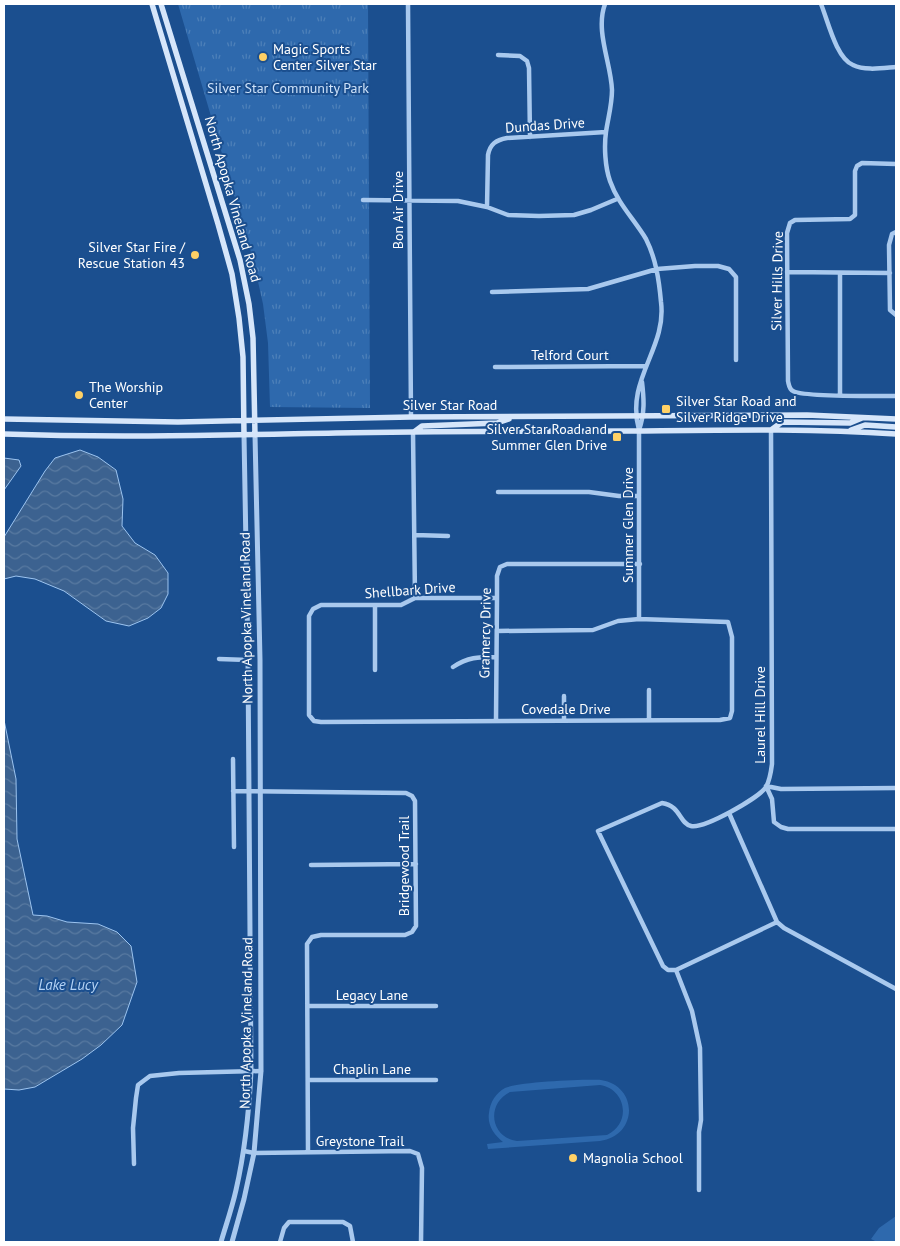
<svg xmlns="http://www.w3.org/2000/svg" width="900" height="1246" font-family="'PT Sans',sans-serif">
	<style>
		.grass { fill: #2e69ad; fill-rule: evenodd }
		.park { fill: url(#park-tufts) }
		.water { fill: url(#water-waves); stroke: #9cc4f0 }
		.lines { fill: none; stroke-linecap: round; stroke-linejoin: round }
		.minor { stroke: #a9c9ee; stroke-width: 4.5 }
		.tertiary { stroke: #a9c9ee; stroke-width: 5 }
		.secondary { stroke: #d6e6fa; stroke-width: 5.5 }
		.poi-dot { fill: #ffd166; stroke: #1b4f8f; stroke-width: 2 }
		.labels { text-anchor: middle; stroke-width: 4; stroke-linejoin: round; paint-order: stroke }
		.poi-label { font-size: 14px; fill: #fff; stroke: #1b4f8f; text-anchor: start }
		.park-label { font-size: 14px; fill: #cfe3fa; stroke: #1b4f8f }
		.street-label { font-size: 14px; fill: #fff; stroke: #1b4f8f }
		.water-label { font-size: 15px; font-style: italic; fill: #b5d3f5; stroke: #1b4f8f }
	</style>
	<defs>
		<pattern id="park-tufts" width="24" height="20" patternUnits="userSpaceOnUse" patternTransform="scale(1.25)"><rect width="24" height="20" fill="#2e69ad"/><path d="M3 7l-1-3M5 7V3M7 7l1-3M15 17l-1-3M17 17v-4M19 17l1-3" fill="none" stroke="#4d80b9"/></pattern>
		<pattern id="water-waves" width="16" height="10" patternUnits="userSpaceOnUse" patternTransform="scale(1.25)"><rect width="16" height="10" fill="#3c6290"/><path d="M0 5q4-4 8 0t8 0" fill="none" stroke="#597aa1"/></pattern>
	</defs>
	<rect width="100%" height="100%" fill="#1b4f8f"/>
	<path class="grass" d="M 601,1080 C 639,1086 638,1136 600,1141 L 488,1149 L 487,1144 L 503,1142 C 494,1135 487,1125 489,1113 C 490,1102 496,1093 505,1088 C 518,1082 584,1079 601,1080 ZM 600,1085 C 626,1089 632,1123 607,1135 L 517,1141 C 490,1137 486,1104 510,1092 Z
		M 896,1216 L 896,1242 L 877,1242 L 871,1239 L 879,1228 Z"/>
	<path class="park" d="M 178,4 L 368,4 L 370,408 L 270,407 L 268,343 L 263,304 L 253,259 Z"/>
	<path class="water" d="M 80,450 L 98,457 L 116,470 L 123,499 L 122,526 L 135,543 L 155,555 L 168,573 L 168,594 L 161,608 L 148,618 L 129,626 L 106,621 L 64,591 L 35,579 L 16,576 L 4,579 L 4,537 L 45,471 L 55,458 Z
		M 4,458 L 19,460 L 21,466 L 4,490 Z
		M 4,720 L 16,779 L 17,839 L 33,915 L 47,916 L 67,922 L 98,924 L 117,932 L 131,946 L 137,982 L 122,1025 L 101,1045 L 82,1059 L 35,1087 L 19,1090 L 4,1089 Z"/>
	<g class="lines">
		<path class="minor" d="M 408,4 L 411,417
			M 605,4 C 595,31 611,63 612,90 C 612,105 608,118 606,132 C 604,146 605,167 610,181 C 618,204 634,219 646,239 C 656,259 659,280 661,302 C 667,349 625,379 639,430 L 639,619
			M 821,4 C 828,21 836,58 853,65 C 865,71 883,68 896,67
			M 498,55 L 520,56 L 527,61 L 529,68 L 530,137
			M 896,164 L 862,163 L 857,166 L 855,171 L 855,215 L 850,219 L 795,220 L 790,223 L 787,233 L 788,381 C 789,385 789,389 793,391 C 801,397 881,396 896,396
			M 363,200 L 458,201 L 487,207 L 508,215 L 539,216 L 574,215 L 591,210 L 617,199
			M 487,207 L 488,155 C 490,144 496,140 507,138 L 606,132
			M 896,232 L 892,234 L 889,245 L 890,310 L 896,315
			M 787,272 L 890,273
			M 492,292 L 588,289 L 657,269 L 695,266 L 718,266 L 729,269 L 736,277 L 736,360
			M 495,367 L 645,366
			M 840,395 L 840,273
			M 639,430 C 645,413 644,399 642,382
			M 771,430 L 772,764 C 771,772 770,780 766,787 C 759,798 704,829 691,826 C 679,823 681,806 662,803 L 598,831 L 663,966 L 668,970 L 676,970 L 777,922
			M 413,432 L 415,598
			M 498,492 L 589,492 L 619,496 L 639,496
			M 415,535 L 448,536
			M 497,598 L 415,598 L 401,605 L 321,605 L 313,609 L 309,616 L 309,715 L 314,721 L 321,722 L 720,720 L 730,718 L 732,711 L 732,637 L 728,622 L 639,619 L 618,621 L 593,630 L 497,631
			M 219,659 L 248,660
			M 453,667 C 468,657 478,657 496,657
			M 375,670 L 375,605
			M 649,690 L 649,720
			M 564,696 L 564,720
			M 496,720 L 497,598 L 497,576 L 500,567 L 507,564 L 640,564
			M 233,759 L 234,847
			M 766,786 L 772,799 L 774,822 L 781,827 L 788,829 L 896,829
			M 766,786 L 781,789 L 896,788
			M 233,791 L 406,793 L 412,796 L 415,801 L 416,926 L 412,932 L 405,935 L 321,935 L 312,937 L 307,944 L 308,1152
			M 729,813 L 777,922 L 784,928 L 896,989
			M 311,865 L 416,864
			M 676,970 L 692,1011 L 700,1048 L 701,1120 L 699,1132 L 699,1190
			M 308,1006 L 436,1006
			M 308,1080 L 436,1080
			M 244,1151 L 254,1153 L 410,1151 L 418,1154 L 422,1168 L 421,1242
			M 134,1164 L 133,1128 L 136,1098 L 138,1085 L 150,1076 L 179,1073 L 261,1071
			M 280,1242 L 284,1228 L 289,1222 L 343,1222 L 350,1226 L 353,1242"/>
		<path class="tertiary" d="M 221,1242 C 226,1225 232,1208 236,1190 C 245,1151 249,1112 251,1071 L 248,660 L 244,435
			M 232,1242 L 244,1199 L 254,1153 L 261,1071 L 260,660 L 255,435"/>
		<path class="secondary" d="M 152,4 L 218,224 L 232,274 L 239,318 L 243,357 L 244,435
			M 161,4 L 240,260 L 249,304 L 253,338 L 255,435
			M 4,419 L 178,422 L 411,417 L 807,415 L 896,419
			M 771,430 L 782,422 L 850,423 L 862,418
			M 851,430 L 865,425 L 896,427
			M 414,432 L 422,426 L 497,423 L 509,419
			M 4,434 C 114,438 225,435 336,433 C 434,431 533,431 632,431 C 720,430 808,428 896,434"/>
	</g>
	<g class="poi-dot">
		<circle cx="263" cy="57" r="5"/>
		<circle cx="195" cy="255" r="5"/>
		<circle cx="79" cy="395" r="5"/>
		<rect x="661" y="404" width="10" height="10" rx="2.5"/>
		<rect x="612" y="432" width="10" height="10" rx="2.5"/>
		<circle cx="573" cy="1158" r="5"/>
	</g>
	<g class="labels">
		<g class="poi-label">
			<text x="273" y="54">Magic Sports<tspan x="273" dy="16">Center Silver Star</tspan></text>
			<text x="185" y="252" text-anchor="end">Silver Star Fire /<tspan x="185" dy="16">Rescue Station 43</tspan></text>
			<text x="89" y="392">The Worship<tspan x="89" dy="16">Center</tspan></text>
			<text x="676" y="406">Silver Star Road and<tspan x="676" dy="16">Silver Ridge Drive</tspan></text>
			<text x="607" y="434" text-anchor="end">Silver Star Road and<tspan x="607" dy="16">Summer Glen Drive</tspan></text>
			<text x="583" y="1163">Magnolia School</text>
		</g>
		<g class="park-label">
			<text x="288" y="93">Silver Star Community Park</text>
		</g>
		<g class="street-label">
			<text transform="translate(545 125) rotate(-4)" y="5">Dundas Drive</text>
			<text transform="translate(233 199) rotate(74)" y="5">North Apopka Vineland Road</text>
			<text transform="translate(398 210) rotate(-90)" y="5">Bon Air Drive</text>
			<text transform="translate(777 281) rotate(-89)" y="5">Silver Hills Drive</text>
			<text x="570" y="360">Telford Court</text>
			<text x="450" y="410">Silver Star Road</text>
			<text transform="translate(628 525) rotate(-90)" y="5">Summer Glen Drive</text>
			<text transform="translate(410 590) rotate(-4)" y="5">Shellbark Drive</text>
			<text transform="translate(246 618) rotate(-91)" y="5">North Apopka Vineland Road</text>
			<text transform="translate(485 633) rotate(-89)" y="5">Gramercy Drive</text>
			<text x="566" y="714">Covedale Drive</text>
			<text transform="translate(760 715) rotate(-90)" y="5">Laurel Hill Drive</text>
			<text transform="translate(404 866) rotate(-90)" y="5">Bridgewood Trail</text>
			<text x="372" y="1000">Legacy Lane</text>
			<text transform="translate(246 1023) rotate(-89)" y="5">North Apopka Vineland Road</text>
			<text x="372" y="1074">Chaplin Lane</text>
			<text x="360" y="1146">Greystone Trail</text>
		</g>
		<g class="water-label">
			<text x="68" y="990">Lake Lucy</text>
		</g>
	</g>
	<rect width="900" height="1246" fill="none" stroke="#ffffff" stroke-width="10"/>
</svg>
